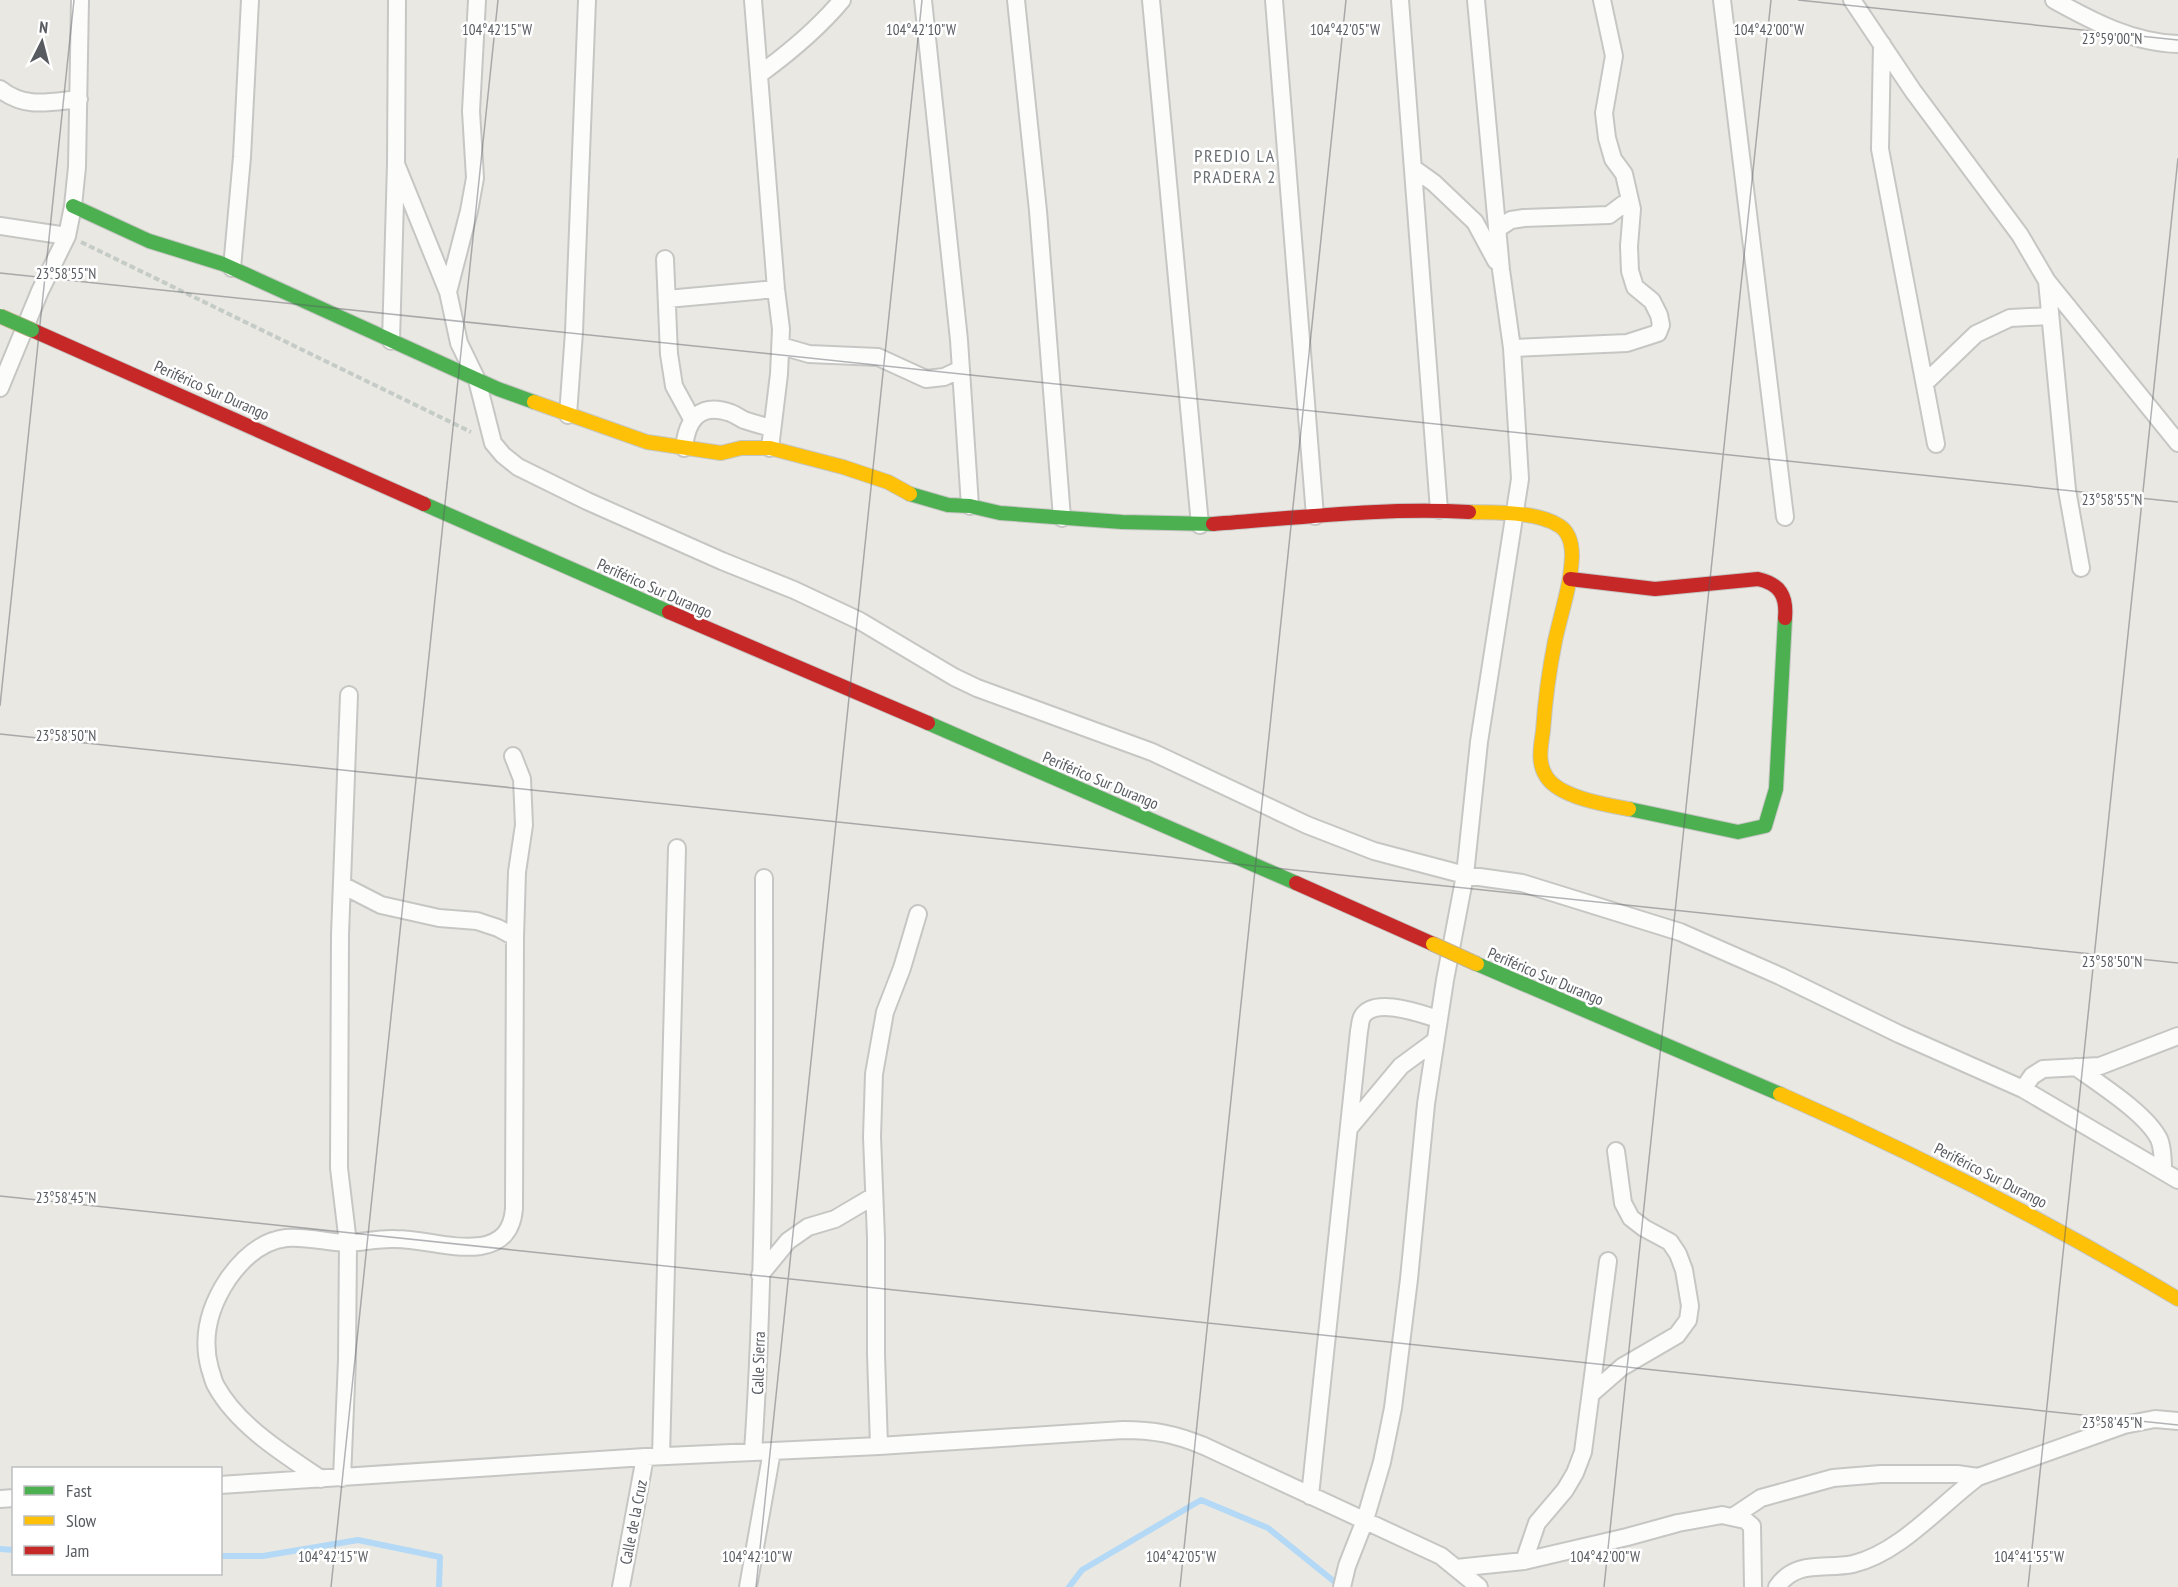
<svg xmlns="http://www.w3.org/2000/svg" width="2178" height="1587" font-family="'PT Sans Narrow',sans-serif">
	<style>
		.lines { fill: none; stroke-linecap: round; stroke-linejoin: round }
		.stream { stroke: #b3d9f6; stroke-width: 6 }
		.street-casing { stroke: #c6c6c4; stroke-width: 20 }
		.fast-casing { stroke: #c5c6c4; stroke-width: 16 }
		.slow-casing { stroke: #c5c6c4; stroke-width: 16 }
		.jam-casing { stroke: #c5c6c4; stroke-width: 16 }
		.path { stroke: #c5ccc8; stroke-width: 4; stroke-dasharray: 6 3; stroke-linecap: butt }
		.street { stroke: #fcfcfb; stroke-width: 16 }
		.fast { stroke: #4caf50; stroke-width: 14 }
		.slow { stroke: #ffc107; stroke-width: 14 }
		.jam { stroke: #c62828; stroke-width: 14 }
		.fast-bridge-casing { stroke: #c1b290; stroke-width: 16; stroke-linecap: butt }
		.slow-bridge-casing { stroke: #c1b290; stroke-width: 16; stroke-linecap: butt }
		.fast-bridge { stroke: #4caf50; stroke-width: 14 }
		.slow-bridge { stroke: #ffc107; stroke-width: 14 }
		.ticks { fill: none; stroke: #585c61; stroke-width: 1.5; stroke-opacity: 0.45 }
		.labels { text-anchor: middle; stroke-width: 5; stroke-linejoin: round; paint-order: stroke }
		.street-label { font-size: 16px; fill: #585c61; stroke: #fff }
		.neighbourhood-label { font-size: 18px; letter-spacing: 1.5px; fill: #696e73; stroke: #fff }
		.ticks-label { font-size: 15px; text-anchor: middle; fill: #585c61; stroke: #fff; stroke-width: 5; stroke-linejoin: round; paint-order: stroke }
	</style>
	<rect width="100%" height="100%" fill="#eae8e2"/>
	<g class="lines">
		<path class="stream" d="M 0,1549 L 14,1550
			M 220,1556 L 263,1556 L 358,1540 L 440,1557 L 439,1587
			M 1069,1587 L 1082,1570 L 1201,1500 L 1268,1528 L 1341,1587"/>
		<g class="street-casing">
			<path id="street" d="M 753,0 L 776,289 L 781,329 L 779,374 L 770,448
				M 923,0 L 959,340 L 970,506
				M 1016,0 L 1038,211 L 1062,518
				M 1151,0 L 1200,525
				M 1274,0 L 1315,516
				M 1400,0 L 1439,510
				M 1722,0 L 1785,517
				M 1852,0 L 1913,91 L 2020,235 L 2047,281 L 2067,490 L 2081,568
				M 2054,0 C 2092,21 2133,43 2178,44
				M 1882,44 L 1880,149 L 1936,444
				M 760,74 C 790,52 818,29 842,0
				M 0,89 C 25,109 49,102 79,99
				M 396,164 L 448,292 L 459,343 L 477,380 L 493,443 L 503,455 L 518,467 L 587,501 L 722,561 L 794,590 L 860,621 L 954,677 L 977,688 L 1152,752 L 1307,825 L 1374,851 L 1465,875 L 1522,883 L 1680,932 L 1780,976 L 1899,1034 L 2023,1089 L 2178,1180
				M 1413,168 L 1434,183 L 1475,222 L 1496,261
				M 0,226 L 67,236
				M 1497,229 L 1511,220 L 1524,218 L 1609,215 L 1629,200
				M 665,259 L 669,354 L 674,386 L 692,419
				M 232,268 L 242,157 L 250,0
				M 2047,281 L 2178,443
				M 448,292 L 469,211 L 475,178 L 471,111 L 477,0
				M 667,299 L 776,289
				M 391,341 L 396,164 L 397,0
				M 781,346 L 809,354 L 878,357 L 926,379 L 944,377 L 961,369
				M 1512,348 L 1627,343 L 1658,333 L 1661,325 L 1659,315 L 1652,301 L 1635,287 L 1630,271 L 1629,246 L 1632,209 L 1624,174 L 1613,159 L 1607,138 L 1604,113 L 1614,56 L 1602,0
				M 1925,383 L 1976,334 L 2010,318 L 2050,316
				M 0,388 L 40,291 L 67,236 L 73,206 L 77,167 L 80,0
				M 568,415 L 574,332 L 587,0
				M 684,448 C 687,419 700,402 731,413 C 736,415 740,418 744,420 C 753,423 763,426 772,428
				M 342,885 L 381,905 L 439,918 L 477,921 L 498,928 L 515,937
				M 2076,1067 C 2099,1084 2146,1113 2159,1139 C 2163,1148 2163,1161 2163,1171
				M 2023,1089 L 2032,1076 L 2043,1069 L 2100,1066 L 2178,1036
				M 1350,1127 L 1401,1066 L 1435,1041
				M 760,1275 L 788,1241 L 808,1227 L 835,1219 L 874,1196
				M 1591,1394 L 1622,1367 L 1677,1335 L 1688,1320 L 1690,1306 L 1684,1270 L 1678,1254 L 1670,1242 L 1644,1228 L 1631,1218 L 1623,1203 L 1616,1151
				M 879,1446 L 876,1354 L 876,1238 L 872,1137 L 874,1074 L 885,1012 L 902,968 L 918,914
				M 753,1452 C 766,1261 764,1069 764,878
				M 661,1456 L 677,848
				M 342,1478 L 347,1360 L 348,1243 L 339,1168 L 340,935 L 349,695
				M 321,1479 C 284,1454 238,1426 216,1386 C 213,1381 212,1374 210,1369 C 201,1337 210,1306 228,1279 C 242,1259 261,1241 286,1238 C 305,1236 326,1242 345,1243 C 362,1243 378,1238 395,1239 C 424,1239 451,1250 481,1246 C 503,1242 512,1230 514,1209 L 515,937 L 517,872 L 524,825 L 522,779 L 513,756
				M 220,1485 L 645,1457 L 879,1446 L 1123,1430 C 1154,1430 1175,1434 1204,1446 L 1441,1556 L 1479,1587
				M 1310,1496 L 1359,1031 C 1360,1027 1360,1021 1362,1017 C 1374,996 1421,1014 1438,1019
				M 0,1499 L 14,1498
				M 1734,1516 L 1761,1498 L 1833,1478 L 1881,1474 L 1957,1474 L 1978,1477 L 2124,1425 L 2155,1419 L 2178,1421
				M 1524,1561 L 1537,1523 L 1565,1490 L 1575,1473 L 1583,1452 L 1608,1261
				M 1456,1568 L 1524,1561 L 1627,1537 L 1678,1523 L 1722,1515 L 1745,1520 L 1752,1526 L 1753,1587
				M 621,1587 L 645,1457
				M 748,1587 L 772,1451
				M 1342,1587 L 1347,1566 L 1365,1520 L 1382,1462 L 1393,1408 L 1409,1279 L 1426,1104 L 1445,980 L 1465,875 L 1479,742 L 1520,479 L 1512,348 L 1501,270 L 1476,0
				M 1777,1587 C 1796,1559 1825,1570 1853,1564 C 1900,1553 1940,1505 1978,1477"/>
		</g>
		<g class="fast-casing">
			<path id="fast" d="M 73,206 L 149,241 L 223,264 L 498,389 L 534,402
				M 910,494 L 948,505 L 970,506 L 1000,513 L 1122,522 L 1213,524
				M 424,504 L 669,612
				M 928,723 L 1296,883
				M 1629,809 L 1738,832 L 1765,826 L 1776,789 L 1785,618
				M 1477,964 L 1780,1094"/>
		</g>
		<g class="slow-casing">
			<path id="slow" d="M 534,402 L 647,442 L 721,453 L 741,448 L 770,448 L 843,467 L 888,482 L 910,494
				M 1469,512 C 1495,513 1536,511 1558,525 C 1569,531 1572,544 1572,556 C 1571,585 1561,613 1555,641 C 1549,671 1545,701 1543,731 C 1541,746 1537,762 1546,776 C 1558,797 1606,805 1629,809
				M 1780,1094 C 1918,1155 2048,1221 2178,1299"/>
		</g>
		<g class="jam-casing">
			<path id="jam" d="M 32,330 L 424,504
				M 1213,524 C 1297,518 1384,507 1469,512
				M 1570,579 L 1655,589 L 1758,579 C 1780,584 1787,596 1785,618
				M 669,612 L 928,723
				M 1296,883 L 1433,944"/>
		</g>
		<path class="path" d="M 81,242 L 471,432"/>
		<use href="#street" class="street"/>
		<use href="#fast" class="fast"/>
		<use href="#slow" class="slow"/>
		<use href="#jam" class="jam"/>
		<g class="fast-bridge-casing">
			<path id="fast-bridge" d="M 0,316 L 32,330"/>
		</g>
		<g class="slow-bridge-casing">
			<path id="slow-bridge" d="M 1433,944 L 1477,964"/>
		</g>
		<use href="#fast-bridge" class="fast-bridge"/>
		<use href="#slow-bridge" class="slow-bridge"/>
	</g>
	<path class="ticks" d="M 1798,0 L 2178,40M 0,273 L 2178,502M 0,706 L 74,0M 0,734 L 2178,963M 0,1196 L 2178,1425M 331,1587 L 498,0M 756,1587 L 922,0M 1180,1587 L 1346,0M 1604,1587 L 1771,0M 2028,1587 L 2178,158"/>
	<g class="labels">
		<g class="street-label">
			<text transform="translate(212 390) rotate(24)" y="6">Periférico Sur Durango</text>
			<text transform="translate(655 588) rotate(24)" y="6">Periférico Sur Durango</text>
			<text transform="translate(1101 780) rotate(23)" y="6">Periférico Sur Durango</text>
			<text transform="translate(1546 976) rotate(23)" y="6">Periférico Sur Durango</text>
			<text transform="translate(1991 1175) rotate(27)" y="6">Periférico Sur Durango</text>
			<text transform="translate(758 1363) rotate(-88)" y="6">Calle Sierra</text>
			<text transform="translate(633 1522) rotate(-79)" y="6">Calle de la Cruz</text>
		</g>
		<g class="neighbourhood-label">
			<text x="1235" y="162">PREDIO LA<tspan x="1235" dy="21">PRADERA 2</tspan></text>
		</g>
	</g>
	<g class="ticks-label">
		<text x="497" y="35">104°42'15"W</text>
		<text x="921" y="35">104°42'10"W</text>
		<text x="1345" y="35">104°42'05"W</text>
		<text x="1769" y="35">104°42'00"W</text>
		<text x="2112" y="44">23°59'00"N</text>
		<text x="66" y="279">23°58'55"N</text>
		<text x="2112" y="505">23°58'55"N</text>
		<text x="66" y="741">23°58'50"N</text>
		<text x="2112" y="967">23°58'50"N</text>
		<text x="66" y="1203">23°58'45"N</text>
		<text x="2112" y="1428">23°58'45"N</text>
		<text x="333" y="1562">104°42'15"W</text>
		<text x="757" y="1562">104°42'10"W</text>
		<text x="1181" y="1562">104°42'05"W</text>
		<text x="1605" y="1562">104°42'00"W</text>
		<text x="2029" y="1562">104°41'55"W</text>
	</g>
	<rect x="12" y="1467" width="210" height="108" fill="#ffffff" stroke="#bcbec0" stroke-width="1.5"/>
	<rect x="24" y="1486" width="30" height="9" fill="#4caf50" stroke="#bcbec0" stroke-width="1.5"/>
	<text x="66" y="1497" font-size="18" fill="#585c61">Fast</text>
	<rect x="24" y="1516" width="30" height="9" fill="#ffc107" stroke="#bcbec0" stroke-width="1.5"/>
	<text x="66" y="1527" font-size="18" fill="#585c61">Slow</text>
	<rect x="24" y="1546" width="30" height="9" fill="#c62828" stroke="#bcbec0" stroke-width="1.5"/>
	<text x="66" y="1557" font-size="18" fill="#585c61">Jam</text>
	<g transform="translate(42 42) rotate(6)" stroke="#ffffff" stroke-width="4.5" paint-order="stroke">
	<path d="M0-4.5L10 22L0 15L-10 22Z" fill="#585c61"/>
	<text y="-9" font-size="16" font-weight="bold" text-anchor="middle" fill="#585c61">N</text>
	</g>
</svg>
